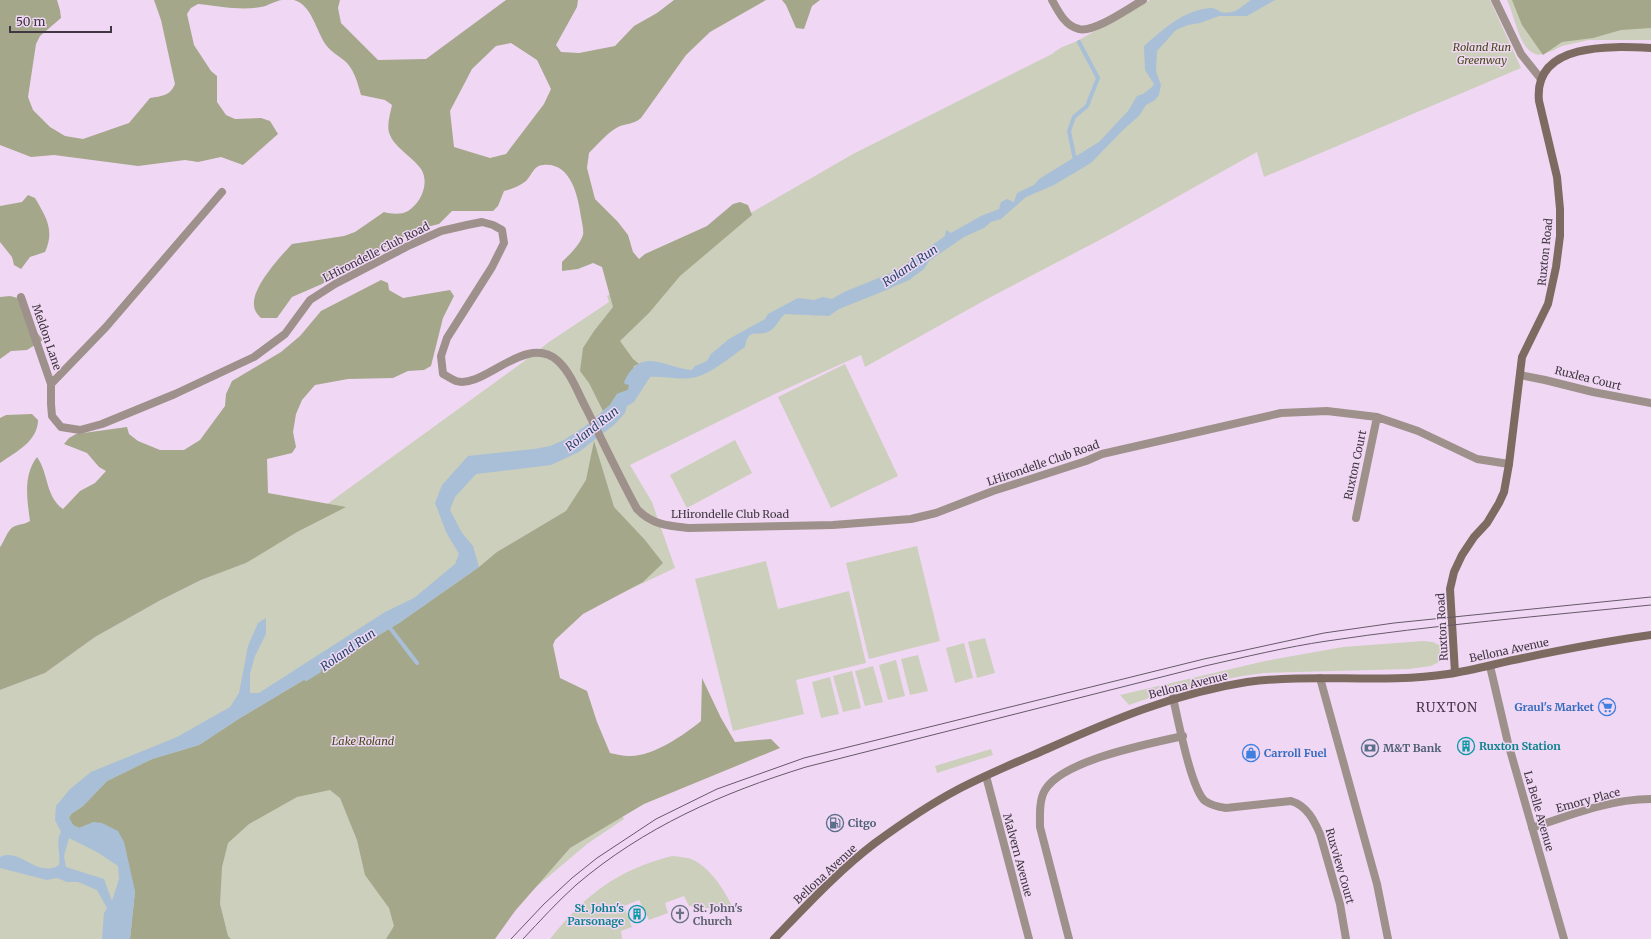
<svg xmlns="http://www.w3.org/2000/svg" width="1651" height="939" font-family="Merriweather,serif">
	<style>
		.green { fill: #cccfbb }
		.forest { fill: #a4a78a; fill-rule: evenodd }
		.water { fill: #a8bfd7; fill-rule: evenodd }
		.lines { fill: none; stroke-linecap: round; stroke-linejoin: round }
		.stream { stroke: #a8bfd7; stroke-width: 4 }
		.street { stroke: #9e908a; stroke-width: 8 }
		.secondary { stroke: #7d6a61; stroke-width: 8 }
		.tram { stroke: #665968; stroke-width: 1 }
		.labels { text-anchor: middle; stroke-width: 3; stroke-linejoin: round; paint-order: stroke }
		.park-label { font-size: 11px; font-style: italic; fill: #444816; stroke: #f0d8f4 }
		.street-label { font-size: 11px; fill: #413742; stroke: #f0d8f4 }
		.shop-label { font-size: 11px; font-weight: bold; fill: #366cbe; stroke: #f0d8f4; text-anchor: end }
		.culture-label { font-size: 11px; font-weight: bold; fill: #0d838f; stroke: #f0d8f4; text-anchor: start }
		.service-label { font-size: 11px; font-weight: bold; fill: #4e5e75; stroke: #f0d8f4; text-anchor: start }
		.worship-label { font-size: 11px; font-weight: bold; fill: #5b616d; stroke: #f0d8f4; text-anchor: start }
		.water-label { font-size: 12px; font-style: italic; fill: #25496b; stroke: #f0d8f4 }
		.quarter-label { font-size: 13px; letter-spacing: 1px; fill: #4a374d; stroke: #f0d8f4 }
	</style>
	<rect width="100%" height="100%" fill="#f0d8f4"/>
	<path class="green" d="M 1150,0 L 1490,0 L 1521,68 L 1264,177 L 1257,152 L 1111,234 L 987,299 L 865,367 L 861,355 L 777,393 L 630,465 L 652,502 L 675,568 L 531,636 L 624,819 L 587,844 L 522,899 L 489,939 L 0,939 L 0,690 L 45,673 L 95,637 L 159,601 L 201,580 L 246,563 L 523,362 L 549,342 L 609,302 L 607,296 L 853,154 L 1052,54 C 1061,46 1069,45 1079,40 Z
		M 1507,0 L 1651,0 L 1651,40 L 1589,40 L 1562,46 L 1552,51 L 1538,55 C 1536,54 1532,53 1530,51 C 1519,43 1513,12 1507,0 Z
		M 845,364 L 898,476 L 831,508 L 778,397 Z
		M 735,440 L 752,473 L 687,508 L 670,475 Z
		M 917,546 L 940,641 L 869,659 L 846,563 Z
		M 766,561 L 778,609 L 849,591 L 866,663 L 796,680 L 804,714 L 733,731 L 695,579 Z
		M 985,638 L 995,673 L 977,678 L 968,642 Z
		M 1423,641 L 1433,642 L 1441,646 L 1443,652 L 1441,661 L 1431,666 L 1409,669 L 1264,673 L 1242,676 L 1172,690 L 1129,705 L 1120,695 L 1265,661 L 1343,647 Z
		M 964,643 L 973,678 L 955,683 L 946,648 Z
		M 918,655 L 928,691 L 910,695 L 901,659 Z
		M 896,660 L 905,696 L 888,700 L 879,665 Z
		M 873,666 L 883,702 L 865,706 L 855,671 Z
		M 852,671 L 861,708 L 843,712 L 833,676 Z
		M 830,677 L 839,714 L 821,718 L 812,682 Z
		M 991,749 L 993,755 L 937,773 L 935,766 Z
		M 672,856 C 678,857 686,857 691,859 C 712,868 725,892 735,911 L 689,906 L 684,896 L 665,903 L 668,913 L 649,920 L 639,900 L 624,906 L 632,927 L 621,931 L 622,939 L 550,939 C 585,895 617,870 672,856 Z"/>
	<path class="forest" d="M 0,0 L 57,0 L 60,10 L 61,18 L 40,36 L 36,44 L 28,97 L 33,110 L 50,127 L 65,136 L 83,139 L 129,123 L 150,98 C 162,96 170,96 175,84 L 161,20 L 154,0 L 282,0 C 274,1 268,6 261,7 C 241,11 218,6 198,4 L 191,8 L 187,14 L 194,45 L 211,71 L 217,76 L 217,102 L 226,115 L 235,119 L 261,118 L 270,121 L 278,134 L 243,165 L 221,157 L 198,162 L 185,160 L 138,166 L 54,155 L 31,157 L 0,145 Z
		M 294,0 L 340,0 L 338,8 L 341,23 L 378,60 L 426,59 L 506,0 L 578,0 L 577,7 L 556,45 L 561,52 L 579,53 L 615,46 L 634,26 L 657,13 L 674,0 L 766,0 L 710,32 L 686,55 L 641,118 C 633,125 626,123 618,127 C 607,133 598,144 589,153 L 587,168 L 595,199 L 618,222 L 628,235 L 633,252 L 639,259 L 645,254 L 707,226 L 733,204 L 740,202 L 748,205 L 752,215 L 680,276 L 649,313 L 620,341 L 633,359 L 639,364 L 634,366 L 628,390 L 617,394 L 610,405 L 603,411 L 589,383 L 580,371 L 583,348 L 594,331 L 613,307 L 602,267 L 593,263 L 578,269 L 562,271 L 562,262 C 570,254 579,246 583,235 C 584,231 582,223 581,217 C 578,196 571,162 543,165 C 534,165 532,175 526,181 C 520,186 512,189 504,191 L 498,206 L 493,211 L 452,211 L 439,224 L 415,230 L 322,284 L 292,297 L 277,318 L 261,318 C 257,314 254,310 254,305 C 252,287 280,257 292,244 L 344,236 L 355,232 L 384,212 C 391,214 401,215 408,211 C 421,203 430,183 421,169 C 413,157 395,148 390,135 C 386,126 390,115 392,105 L 385,100 L 361,95 C 358,84 355,72 347,63 C 341,57 331,52 326,45 C 316,31 312,5 294,0 ZM 511,43 L 537,60 L 551,89 L 544,104 L 506,154 L 490,158 L 454,147 L 450,111 L 472,69 L 496,46 Z
		M 782,0 L 820,0 L 812,6 L 804,29 L 796,28 L 786,5 Z
		M 1512,0 L 1651,0 L 1651,28 L 1621,30 L 1593,38 L 1562,42 L 1543,55 L 1522,25 Z
		M 28,195 L 35,198 C 46,217 55,230 45,252 L 30,257 L 21,269 L 14,265 L 12,257 L 0,242 L 0,206 L 22,202 Z
		M 381,280 L 388,283 L 389,290 L 403,298 L 450,290 L 454,296 L 443,318 L 431,366 L 424,370 L 408,371 L 393,378 L 348,379 L 315,385 L 302,400 L 296,414 L 293,432 L 296,447 L 292,453 L 267,459 L 268,493 L 346,507 L 297,532 L 246,563 L 201,580 L 159,601 L 95,637 L 45,673 L 0,690 L 0,547 C 5,541 7,529 15,526 C 20,524 23,525 30,521 C 27,499 23,475 37,457 C 49,474 45,496 63,509 L 80,491 L 95,483 L 106,471 L 99,467 L 87,453 L 64,444 L 69,438 L 76,434 L 127,427 L 129,434 L 138,441 L 160,450 L 184,450 L 200,440 L 225,406 L 226,394 L 232,381 L 281,352 L 300,336 L 321,311 Z
		M 10,296 L 18,298 L 27,320 L 43,340 L 27,350 L 11,351 L 0,359 L 0,297 Z
		M 32,414 L 38,420 C 38,441 16,452 0,463 L 0,418 L 6,415 Z
		M 594,441 L 614,507 L 645,540 L 663,563 L 643,582 L 583,614 L 555,640 L 553,645 L 560,678 L 587,691 L 597,722 L 610,753 C 616,754 623,756 629,756 C 652,757 684,735 701,721 L 702,678 L 721,718 L 735,742 L 771,739 L 780,748 L 644,804 L 570,848 L 515,911 L 495,939 L 386,939 L 394,926 L 389,908 L 365,875 L 357,840 L 340,798 L 330,790 L 297,797 L 249,824 L 228,843 L 222,867 L 220,904 L 228,936 L 231,939 L 130,939 L 135,891 L 94,822 L 79,828 L 73,825 L 69,818 L 71,814 L 83,806 L 107,781 L 152,759 L 199,745 L 240,718 L 399,623 L 479,567 L 497,552 L 566,511 L 586,480 Z"/>
	<path class="water" d="M 1251,0 L 1275,0 L 1247,16 L 1219,16 L 1200,23 L 1188,25 L 1176,30 L 1157,51 L 1156,71 L 1161,85 L 1159,95 L 1155,100 L 1146,105 L 1139,116 L 1124,129 L 1091,163 L 1054,185 L 1026,197 L 1001,219 L 991,222 L 984,228 L 964,237 L 929,261 L 924,269 L 909,280 L 884,291 L 839,309 L 829,316 L 785,314 C 779,319 777,326 771,330 C 758,339 749,325 745,347 C 730,357 709,376 691,378 C 678,380 663,376 650,377 L 634,402 L 627,406 L 625,413 L 615,424 L 579,452 L 551,465 L 476,474 L 455,497 L 450,510 L 462,533 L 473,546 L 479,567 L 399,623 L 240,718 L 199,745 L 152,759 L 107,781 L 83,806 L 71,814 L 69,818 L 73,825 L 79,828 L 94,822 L 102,823 L 118,831 L 124,842 L 135,891 L 130,939 L 102,939 L 104,913 L 107,908 L 97,890 L 78,882 L 67,882 L 57,878 L 47,880 L 0,868 L 0,857 C 20,847 37,879 59,865 C 61,854 55,841 61,832 L 55,820 L 56,806 L 70,789 L 91,772 L 177,737 L 230,707 L 239,693 L 248,646 L 258,623 L 266,618 L 266,634 L 255,656 L 250,674 L 250,693 L 259,693 L 385,612 L 414,598 L 455,564 L 459,554 L 446,532 L 435,503 L 442,485 L 468,456 L 534,449 L 550,446 L 564,440 L 584,427 L 610,405 L 617,394 L 628,390 L 629,385 L 625,384 L 624,382 C 642,345 663,368 692,370 L 695,366 L 707,361 L 711,354 L 729,339 L 765,319 L 768,314 L 798,298 L 814,300 L 823,297 L 832,299 L 844,292 L 896,271 L 945,236 L 946,230 L 951,233 L 981,216 L 999,209 L 1001,202 L 1007,199 L 1014,202 L 1017,193 L 1034,185 L 1039,179 L 1099,142 L 1128,111 L 1137,96 L 1143,94 L 1152,87 L 1154,84 L 1145,70 L 1144,46 C 1164,29 1182,11 1210,8 C 1215,8 1217,10 1221,12 C 1236,15 1240,7 1251,0 ZM 69,838 L 97,852 L 118,866 L 119,879 L 112,901 L 104,879 L 66,867 L 64,856 Z"/>
	<g class="lines">
		<path class="stream" d="M 1075,160 L 1069,131 L 1074,117 L 1087,106 L 1098,78 L 1079,42
			M 387,624 L 417,663
			M 306,679 L 319,671"/>
		<path class="street" d="M 1052,0 C 1058,11 1065,26 1079,29 C 1094,33 1129,8 1143,0
			M 1495,0 L 1521,54 L 1541,79
			M 222,192 L 106,327 L 51,384 L 51,404 L 52,416 L 61,427 L 80,430 L 102,424 L 175,394 L 254,357 L 285,334 L 310,300 L 335,284 L 410,245 L 441,231 L 467,225 L 482,222 L 493,225 L 502,230 L 504,243 L 492,267 L 447,338 L 441,356 L 443,374 C 447,376 451,379 456,381 C 483,390 526,332 558,361 C 571,373 578,393 586,408 C 603,442 619,476 637,509 C 652,525 669,526 689,528 L 833,525 L 911,519 L 936,513 L 993,491 L 1086,461 L 1102,454 L 1281,413 L 1327,411 L 1377,417 L 1418,431 L 1477,459 L 1509,464
			M 21,297 L 51,384
			M 1520,375 L 1545,380 L 1593,392 L 1651,403
			M 1356,518 L 1377,417
			M 1490,666 L 1508,743 L 1564,939
			M 1320,678 L 1377,884 L 1388,939
			M 1173,698 C 1178,719 1191,789 1205,801 C 1211,805 1219,807 1226,808 L 1291,801 C 1307,806 1314,820 1320,834 L 1340,904 L 1346,939
			M 986,776 L 1029,939
			M 1532,828 C 1570,815 1610,799 1651,799
			M 1069,939 L 1040,827 C 1040,815 1039,800 1045,790 C 1063,760 1148,744 1183,736"/>
		<path class="secondary" d="M 1455,673 L 1450,589 L 1454,572 L 1462,555 L 1474,537 L 1487,523 L 1499,503 L 1504,492 L 1509,464 L 1522,357 L 1548,304 L 1556,267 L 1560,236 L 1560,209 L 1557,177 L 1539,101 C 1533,42 1611,46 1651,48
			M 774,939 C 806,906 838,871 875,843 C 901,824 927,806 955,791 C 985,775 1017,762 1047,749 C 1112,720 1176,693 1247,682 C 1314,673 1382,684 1448,674 C 1474,670 1498,663 1523,658 C 1566,649 1608,641 1651,635"/>
		<path class="tram" d="M 511,939 L 544,904 L 572,878 L 597,858 L 656,819 L 717,789 L 804,758 L 1204,659 L 1324,633 L 1394,623 L 1651,597
			M 523,939 C 540,921 557,902 576,885 C 644,827 722,793 806,767 L 1205,666 C 1245,657 1286,647 1327,641 C 1434,625 1543,616 1651,605"/>
	</g>
	<defs>
		<g id="supermarket-ring" transform="scale(0.9)"><circle r="9.5" fill="#f0d8f4" stroke="#3f7fe0" stroke-width="1.5"/><path d="M-6-5.5h2.5l.6 2H6L4.5 2H-2.5L-4.4-4H-6ZM-1.5 3.2a1.3 1.3 0 1 0 .1 0ZM3 3.2a1.3 1.3 0 1 0 .1 0Z" fill="#3f7fe0"/></g>
		<g id="building-ring" transform="scale(0.9)"><circle r="9.5" fill="#f0d8f4" stroke="#0f9aa8" stroke-width="1.5"/><path d="M-4-6H4V6H1V3H-1V6H-4ZM-2.5-4.3h1.7v1.8h-1.7ZM.8-4.3h1.7v1.8H.8ZM-2.5-1h1.7V.8h-1.7ZM.8-1h1.7V.8H.8Z" fill="#0f9aa8"/></g>
		<g id="bank-ring" transform="scale(0.9)"><circle r="9.5" fill="#f0d8f4" stroke="#5c6f8a" stroke-width="1.5"/><path d="M-6-4H6V4H-6ZM0-2.3a2.3 2.3 0 1 0 0 4.6a2.3 2.3 0 1 0 0-4.6Z" fill="#5c6f8a"/></g>
		<g id="shop-ring" transform="scale(0.9)"><circle r="9.5" fill="#f0d8f4" stroke="#3f7fe0" stroke-width="1.5"/><path d="M-5-2.5h2.3a2.7 3.5 0 0 1 5.4 0H5L5.5 6h-11ZM-1.5-2.5h3a1.5 2.3 0 0 0-3 0Z" fill="#3f7fe0"/></g>
		<g id="fuel-ring" transform="scale(0.9)"><circle r="9.5" fill="#f0d8f4" stroke="#5c6f8a" stroke-width="1.5"/><path d="M-5.5-6h7V0h2V4h1.3V-2.5L3-4.5l.8-.8L6-3V5H2.5V1h-1V6h-7ZM-4.2-4.7v3.2H.2V-4.7Z" fill="#5c6f8a"/></g>
		<g id="church-ring" transform="scale(0.9)"><circle r="9.5" fill="#f0d8f4" stroke="#6b7280" stroke-width="1.5"/><path d="M-1.2-6h2.4v3.5h3.3v2.4h-3.3V6h-2.4V-.1h-3.3v-2.4h3.3Z" fill="#6b7280"/></g>
	</defs>
	<g fill-rule="evenodd">
		<use href="#supermarket-ring" x="1607" y="707"/>
		<use href="#building-ring" x="1466" y="746"/>
		<use href="#bank-ring" x="1370" y="748"/>
		<use href="#shop-ring" x="1251" y="753"/>
		<use href="#fuel-ring" x="835" y="823"/>
		<use href="#building-ring" x="637" y="914"/>
		<use href="#church-ring" x="680" y="914"/>
	</g>
	<g class="labels">
		<g class="park-label">
			<text x="1482" y="51">Roland Run<tspan x="1482" dy="13">Greenway</tspan></text>
			<text x="363" y="745">Lake Roland</text>
		</g>
		<g class="street-label">
			<text transform="translate(376 252) rotate(-27)" y="4">LHirondelle Club Road</text>
			<text transform="translate(1545 252) rotate(-84)" y="4">Ruxton Road</text>
			<text transform="translate(47 337) rotate(71)" y="4">Meldon Lane</text>
			<text transform="translate(1588 378) rotate(14)" y="4">Ruxlea Court</text>
			<text transform="translate(1043 463) rotate(-19)" y="4">LHirondelle Club Road</text>
			<text transform="translate(1355 465) rotate(-78)" y="4">Ruxton Court</text>
			<text x="730" y="518">LHirondelle Club Road</text>
			<text transform="translate(1442 627) rotate(-93)" y="4">Ruxton Road</text>
			<text transform="translate(1509 650) rotate(-12)" y="4">Bellona Avenue</text>
			<text transform="translate(1188 685) rotate(-14)" y="4">Bellona Avenue</text>
			<text transform="translate(1588 800) rotate(-15)" y="4">Emory Place</text>
			<text transform="translate(1539 811) rotate(74)" y="4">La Belle Avenue</text>
			<text transform="translate(1018 855) rotate(75)" y="4">Malvern Avenue</text>
			<text transform="translate(1340 866) rotate(74)" y="4">Ruxview Court</text>
			<text transform="translate(825 874) rotate(-43)" y="4">Bellona Avenue</text>
		</g>
		<g class="shop-label">
			<text x="1594" y="711">Graul's Market</text>
			<text x="1264" y="757" text-anchor="start">Carroll Fuel</text>
		</g>
		<g class="culture-label">
			<text x="1479" y="750">Ruxton Station</text>
			<text x="624" y="912" text-anchor="end">St. John's<tspan x="624" dy="13">Parsonage</tspan></text>
		</g>
		<g class="service-label">
			<text x="1383" y="752">M&amp;T Bank</text>
			<text x="848" y="827">Citgo</text>
		</g>
		<g class="worship-label">
			<text x="693" y="912">St. John's<tspan x="693" dy="13">Church</tspan></text>
		</g>
		<g class="water-label">
			<text transform="translate(910 266) rotate(-34)" y="4">Roland Run</text>
			<text transform="translate(592 429) rotate(-38)" y="4">Roland Run</text>
			<text transform="translate(348 650) rotate(-35)" y="4">Roland Run</text>
		</g>
		<g class="quarter-label">
			<text x="1447" y="712">RUXTON</text>
		</g>
	</g>
	<path d="M10 26v6h101v-6" fill="none" stroke="#413742" stroke-width="2"/>
	<text x="16" y="26" font-size="12" fill="#413742" stroke="#f0d8f4" stroke-width="3" paint-order="stroke">50 m</text>
</svg>
